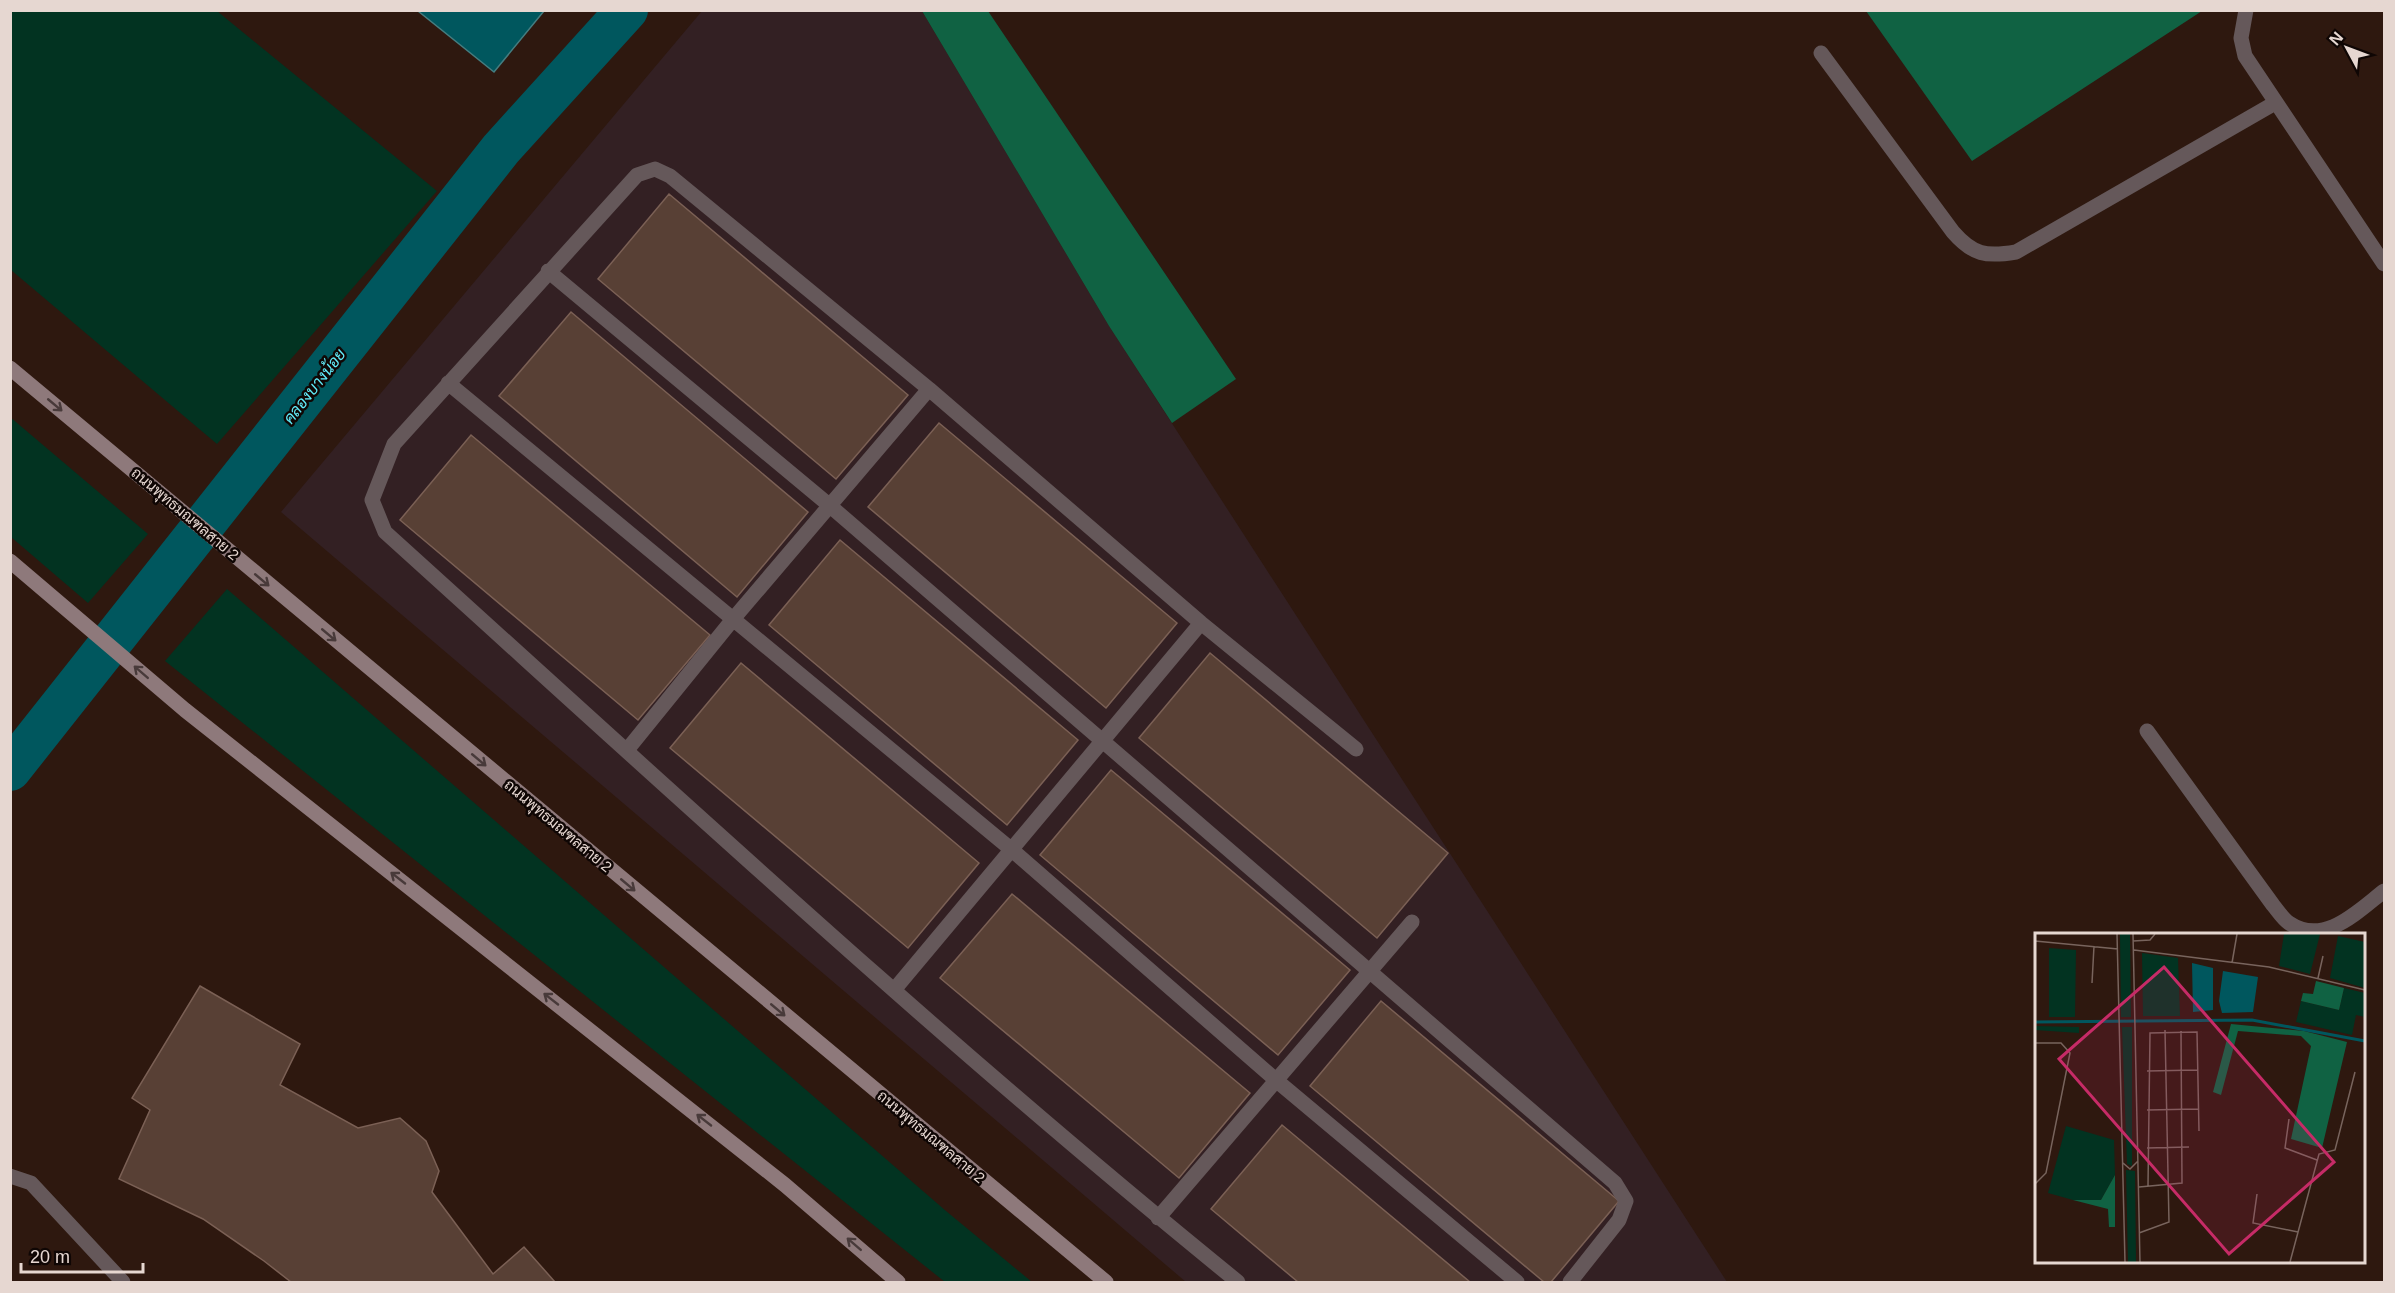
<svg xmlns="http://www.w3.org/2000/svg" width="2395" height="1293" font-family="Helvetica,Sarabun,sans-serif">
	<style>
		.commercial { fill: #332023 }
		.green { fill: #023321 }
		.forest { fill: #106243 }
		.water { fill: #00575e; stroke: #457d80; stroke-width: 1.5 }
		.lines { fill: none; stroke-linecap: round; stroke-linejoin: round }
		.canal { stroke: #00575e; stroke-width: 42 }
		.building { fill: #584035; stroke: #7b6055; stroke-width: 1.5 }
		.lane { stroke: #65585a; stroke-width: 15 }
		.street { stroke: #65585a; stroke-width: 15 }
		.secondary { stroke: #8e797b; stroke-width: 15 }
		.oneway { stroke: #483a3a }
		.labels { text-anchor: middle; stroke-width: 5; stroke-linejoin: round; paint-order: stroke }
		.street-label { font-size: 15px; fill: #e6d7d1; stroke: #0f0604 }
		.water-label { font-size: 16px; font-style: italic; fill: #62ecfa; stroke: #0f0604 }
		.inset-river { fill: none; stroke: #00575e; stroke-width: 3 }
		.inset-road { fill: none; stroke: #78645d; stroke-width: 1.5 }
		.view { fill: #c62b67; fill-opacity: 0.15; stroke: #c62b67; stroke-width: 3 }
		.inset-edge { fill: none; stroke: #e6d7d1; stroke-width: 3 }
	</style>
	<rect width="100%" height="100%" fill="#2e180f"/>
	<path class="commercial" d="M 702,11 L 922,11 L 1109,326 L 1727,1282 L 1186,1282 L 281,512 Z"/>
	<path class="green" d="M 11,10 L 217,11 L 437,191 L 217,444 L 11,270 Z
		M 10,417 L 148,534 L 88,603 L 11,537 Z
		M 227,589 L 946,1211 L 1032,1282 L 945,1282 L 165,661 Z"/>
	<path class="forest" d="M 922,11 L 988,11 L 1236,379 L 1172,423 L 1109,326 Z
		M 1866,11 L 2202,11 L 1972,161 Z"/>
	<path class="water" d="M 418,11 L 544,11 L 494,72 Z"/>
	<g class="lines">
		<path class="canal" d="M 10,770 L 501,149 L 627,10"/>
	</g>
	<path class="building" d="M 669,194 L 908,395 L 836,479 L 598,279 Z
		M 571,312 L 808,512 L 737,597 L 499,396 Z
		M 939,423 L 1177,623 L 1106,708 L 868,507 Z
		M 471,435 L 710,635 L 638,720 L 400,520 Z
		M 840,540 L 1078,740 L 1007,825 L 769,625 Z
		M 1210,653 L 1448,853 L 1377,938 L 1139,738 Z
		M 741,663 L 979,863 L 908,948 L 670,748 Z
		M 1111,770 L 1350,970 L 1278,1055 L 1040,855 Z
		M 1012,894 L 1250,1093 L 1179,1178 L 940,978 Z
		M 200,986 L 300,1044 L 280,1085 L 358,1128 L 400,1118 L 426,1141 L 439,1171 L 432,1192 L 493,1274 L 524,1247 L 555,1282 L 291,1282 L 264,1261 L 203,1219 L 119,1179 L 150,1110 L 132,1098 Z
		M 1381,1001 L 1619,1201 L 1551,1282 L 1544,1282 L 1310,1086 Z
		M 1282,1125 L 1470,1282 L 1298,1282 L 1211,1209 Z"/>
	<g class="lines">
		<path class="lane" d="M 548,271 L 829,505 L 1615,1183 L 1626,1201 L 1619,1220 L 1570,1282
			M 448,383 L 1012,850 L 1277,1081 L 1517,1282
			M 627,750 L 734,618 L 929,389
			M 894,990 L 1201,623
			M 10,1176 L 31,1183 L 123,1282
			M 1158,1218 L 1412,922
			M 1238,1282 C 944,1044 666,786 385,532 L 372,500 L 394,444 L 637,175 L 655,169 L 670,176 L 929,389 L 1201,623 L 1356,749"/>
		<path class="street" d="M 2246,10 L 2241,38 L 2245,56 L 2384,264
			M 1821,53 L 1953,232 C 1973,255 1986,257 2016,252 L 2275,103
			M 2147,731 L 2273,905 C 2278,911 2283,919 2289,923 C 2324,947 2358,911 2384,891"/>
		<path class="secondary" d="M 10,368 L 1106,1282
			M 10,561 L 185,710 L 785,1185 L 898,1282"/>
	</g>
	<defs><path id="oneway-shaft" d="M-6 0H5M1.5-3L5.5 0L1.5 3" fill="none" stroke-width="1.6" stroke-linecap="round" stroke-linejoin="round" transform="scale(1.5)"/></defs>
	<g class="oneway">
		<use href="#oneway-shaft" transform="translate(55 405) rotate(40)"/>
		<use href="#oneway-shaft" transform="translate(262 580) rotate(40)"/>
		<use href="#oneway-shaft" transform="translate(329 635) rotate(40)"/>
		<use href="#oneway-shaft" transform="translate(141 672) rotate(-139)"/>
		<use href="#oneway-shaft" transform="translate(479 760) rotate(40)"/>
		<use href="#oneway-shaft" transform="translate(398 878) rotate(-142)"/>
		<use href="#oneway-shaft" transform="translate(628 885) rotate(40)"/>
		<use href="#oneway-shaft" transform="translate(551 999) rotate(-142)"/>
		<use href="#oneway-shaft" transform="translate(778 1010) rotate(40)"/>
		<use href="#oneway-shaft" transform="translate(704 1120) rotate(-142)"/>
		<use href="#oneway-shaft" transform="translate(854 1244) rotate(-139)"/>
	</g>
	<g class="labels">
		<g class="street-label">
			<text transform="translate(185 514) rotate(40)" y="5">ถนนพุทธมณฑลสาย 2</text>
			<text transform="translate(558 826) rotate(40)" y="5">ถนนพุทธมณฑลสาย 2</text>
			<text transform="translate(931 1137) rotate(40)" y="5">ถนนพุทธมณฑลสาย 2</text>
		</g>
		<g class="water-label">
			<text transform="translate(314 386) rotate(-52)" y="6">คลองบางน้อย</text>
		</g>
	</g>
	<g transform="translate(2035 933)">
		<rect width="330" height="330" fill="#2e180f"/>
		<path d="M 85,1 L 95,1 L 96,84 L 86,84 ZM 249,1 L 285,1 L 275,41 L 244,33 ZM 303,3 L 330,9 L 330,55 L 295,45 ZM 14,15 L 41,17 L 40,84 L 14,84 ZM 107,20 L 143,25 L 145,83 L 108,83 ZM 309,55 L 330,60 L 330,84 L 321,82 L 317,102 L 261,89 L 266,68 L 304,77 ZM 0,93 L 44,94 L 44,100 L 0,97 ZM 87,94 L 97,94 L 97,233 L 92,231 ZM 31,193 L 79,207 L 80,242 L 66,267 L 38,267 L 13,260 ZM 91,237 L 100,238 L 101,329 L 93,329 Z" fill="#023321"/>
		<path d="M 281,48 L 309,55 L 304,77 L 266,68 L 268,60 L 278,61 ZM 196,91 L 269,98 L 312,109 L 287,215 L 256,206 L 276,113 L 266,103 L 203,98 L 186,162 L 178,159 ZM 80,242 L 80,294 L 74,294 L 73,276 L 38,267 L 66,267 Z" fill="#106243"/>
		<path d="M 157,30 L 178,35 L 178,77 L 158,79 ZM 188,38 L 223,44 L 218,79 L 187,80 L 184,68 Z" fill="#00575e"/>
		<path class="inset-river" d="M 0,89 L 217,87 L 330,108"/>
		<path class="inset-road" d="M 82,1 L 90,329M 98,1 L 105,329M 0,8 L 83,16M 98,8 L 115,7 L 120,1M 99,17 L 234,34 L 330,57M 197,30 L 202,1M 283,45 L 288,23M 57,50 L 59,13M 0,62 L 0,8M 0,110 L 26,110 L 35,120 L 11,240 L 0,251M 112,138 L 163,137M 112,177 L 163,176M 254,186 L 250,215 L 282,227M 112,215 L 154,214M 88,230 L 95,236 L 103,228M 113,253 L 115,100 L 162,99 L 164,198M 104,254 L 147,250 L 146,98M 222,261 L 218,290 L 263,299M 104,300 L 134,289 L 130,97M 255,329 L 284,221 L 300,217 L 320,139"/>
		<path class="view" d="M 129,34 L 299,229 L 194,321 L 24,126 Z"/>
		<rect width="330" height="330" class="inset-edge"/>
	</g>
	<rect width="2395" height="1293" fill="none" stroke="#e6d7d1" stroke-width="24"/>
	<g transform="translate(2347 48) rotate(311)" stroke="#0f0604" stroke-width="4.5" paint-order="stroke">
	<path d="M0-4.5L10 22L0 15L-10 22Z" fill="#e6d7d1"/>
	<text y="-9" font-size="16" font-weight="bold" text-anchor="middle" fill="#e6d7d1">N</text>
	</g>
	<path d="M21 1263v9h122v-9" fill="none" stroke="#e6d7d1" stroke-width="3"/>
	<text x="30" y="1263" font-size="18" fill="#e6d7d1" stroke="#0f0604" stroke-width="4.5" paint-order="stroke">20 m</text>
</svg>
